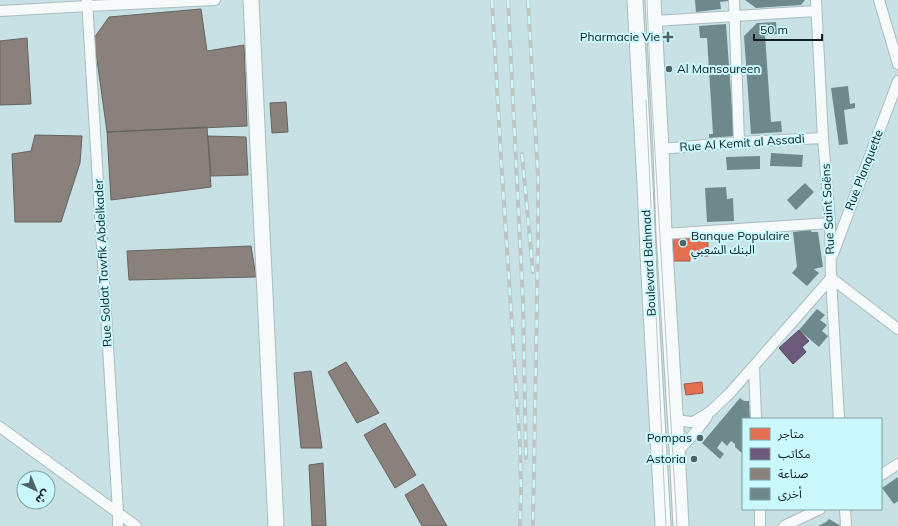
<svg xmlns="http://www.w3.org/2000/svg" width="898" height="526" font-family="Mulish,'Noto Sans Arabic',sans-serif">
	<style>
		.shops { fill: #e76f51; stroke: #a65743 }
		.offices { fill: #6d597a; stroke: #504860 }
		.industry { fill: #8a817c; stroke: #656461 }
		.building { fill: #6e898b }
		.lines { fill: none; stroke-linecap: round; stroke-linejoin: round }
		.street-casing { stroke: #a9bcbf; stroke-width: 12 }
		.secondary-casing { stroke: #a9bcbf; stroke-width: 17 }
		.street { stroke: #f7fafb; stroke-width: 10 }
		.secondary { stroke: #f7fafb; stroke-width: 15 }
		.tram { stroke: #bec5c5; stroke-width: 1 }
		.rail-casing { stroke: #bec5c5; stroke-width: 4 }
		.rail { stroke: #caf8fc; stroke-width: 2.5; stroke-dasharray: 8; stroke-linecap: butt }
		.poi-dot { fill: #4f6466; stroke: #caf8fc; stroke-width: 1.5 }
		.labels { text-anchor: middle; stroke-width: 4; stroke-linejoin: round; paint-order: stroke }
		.poi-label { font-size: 12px; fill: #0e2022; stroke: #caf8fc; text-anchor: end }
		.street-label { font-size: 12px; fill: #0e2022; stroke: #caf8fc }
	</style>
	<rect width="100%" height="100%" fill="#c8e1e4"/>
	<path class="shops" d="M 674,238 L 708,238 L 708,256 L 690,256 L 690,261 L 673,261 Z
		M 702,382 L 703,393 L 686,395 L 684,384 Z"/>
	<path class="offices" d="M 799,330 L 809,341 L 802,347 L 806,352 L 793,364 L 779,348 Z"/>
	<path class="industry" d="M 201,9 L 207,51 L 244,45 L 247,126 L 107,132 L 94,38 L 109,17 Z
		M 27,38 L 31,104 L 0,105 L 0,41 Z
		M 286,102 L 288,132 L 272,133 L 270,103 Z
		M 207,127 L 211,187 L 111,200 L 107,132 Z
		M 35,135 L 82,136 L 80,163 L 61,222 L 15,222 L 12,154 L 31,151 Z
		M 208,136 L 246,137 L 248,175 L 211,176 Z
		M 251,246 L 256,277 L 129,280 L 127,251 Z
		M 346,362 L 379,413 L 357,423 L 328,372 Z
		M 311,371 L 322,448 L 301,448 L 294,373 Z
		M 385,423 L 416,475 L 395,488 L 364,435 Z
		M 323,463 L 326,526 L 312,526 L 309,465 Z
		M 423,484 L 447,526 L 422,526 L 405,495 Z"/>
	<path class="building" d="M 695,0 L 728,0 L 728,1 L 720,2 L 721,9 L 696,12 Z
		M 745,0 L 805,0 L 801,5 L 756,8 Z
		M 776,22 L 777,34 L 765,35 L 771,122 L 781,121 L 782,132 L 751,134 L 744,36 L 757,23 Z
		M 726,24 L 734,136 L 709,138 L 709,134 L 713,134 L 707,38 L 700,38 L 699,26 Z
		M 848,86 L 850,104 L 855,103 L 855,108 L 844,110 L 848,144 L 839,145 L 831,88 Z
		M 771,153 L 803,155 L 802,167 L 770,166 Z
		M 760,156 L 760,169 L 727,170 L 726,157 Z
		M 805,183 L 814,192 L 796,210 L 787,200 Z
		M 726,187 L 727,199 L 733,198 L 734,221 L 707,222 L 705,188 Z
		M 810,230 L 812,232 L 818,232 L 823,267 L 814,269 L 819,273 L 807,286 L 792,273 L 797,267 L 793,232 Z
		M 817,309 L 825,315 L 820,320 L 827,325 L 822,331 L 828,336 L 819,347 L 799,330 Z
		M 740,398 L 744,401 L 749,401 L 750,419 L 743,419 L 743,454 L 735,447 L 735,444 L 731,441 L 727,446 L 722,441 L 717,448 L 724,454 L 720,459 L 702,443 Z
		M 898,477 L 898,501 L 894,504 L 882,488 Z
		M 829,519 L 841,526 L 818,526 L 826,522 Z"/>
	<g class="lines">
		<g class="street-casing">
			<path id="street" d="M 87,0 L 118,512 L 118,526
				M 734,0 L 739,142
				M 816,0 L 823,138 L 830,223 L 831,278 L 839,419
				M 879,0 L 898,64
				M 0,11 L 88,6 L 215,0
				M 654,21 L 816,11
				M 661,149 L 739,142 L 823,138
				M 664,234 L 830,223
				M 833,254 L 898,81
				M 831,278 L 898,329
				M 754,366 L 756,419
				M 676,420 L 691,422 L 695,421 L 711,411 L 730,393 L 831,278
				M 0,427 L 136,526
				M 677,452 L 693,435 L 707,417
				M 881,475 L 898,464
				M 760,509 L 760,526
				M 845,509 L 846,526
				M 784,526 L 820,509"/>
		</g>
		<g class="secondary-casing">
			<path id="secondary" d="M 251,0 L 276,526
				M 635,0 L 645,184 L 649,275 L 663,526
				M 653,0 L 661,149 L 664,234 L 676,429 L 681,526"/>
		</g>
		<use href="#street" class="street"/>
		<use href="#secondary" class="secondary"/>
		<path class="tram" d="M 647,0 L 649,51 L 677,526
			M 646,100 L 666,526"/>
		<g class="rail-casing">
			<path id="rail" d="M 492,0 L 501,158 L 520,447 L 521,491 L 520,526
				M 508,0 L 523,302 L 526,458
				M 528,0 L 538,176 L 538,242 L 533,526
				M 522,154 L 533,272"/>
		</g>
		<use href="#rail" class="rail"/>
	</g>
	<g class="poi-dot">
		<path d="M666 31h4v4h4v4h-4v4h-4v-4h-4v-4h4z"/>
		<circle cx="669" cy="69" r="4"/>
		<circle cx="683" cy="243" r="4"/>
		<circle cx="700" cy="438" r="4"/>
		<circle cx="694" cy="459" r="4"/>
	</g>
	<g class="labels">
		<g class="poi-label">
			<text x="660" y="41">Pharmacie Vie</text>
			<text x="677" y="73" text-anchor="start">Al Mansoureen</text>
			<text x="691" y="240" text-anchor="start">Banque Populaire<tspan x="691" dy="14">البنك الشعبي</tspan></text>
			<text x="692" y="442">Pompas</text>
			<text x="686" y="463">Astoria</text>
		</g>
		<g class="street-label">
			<text transform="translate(742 143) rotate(-4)" y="4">Rue Al Kemit al Assadi</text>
			<text transform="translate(864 170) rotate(-69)" y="4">Rue Planquette</text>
			<text transform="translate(828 209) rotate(-93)" y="4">Rue Saint Saëns</text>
			<text transform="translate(103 263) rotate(-93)" y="4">Rue Soldat Tawfik Abdelkader</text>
			<text transform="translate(649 263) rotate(-93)" y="4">Boulevard Bahmad</text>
		</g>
	</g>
	<rect x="742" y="418" width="140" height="92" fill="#caf8fc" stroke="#7fa2a5"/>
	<rect x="750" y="428" width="20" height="12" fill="#e76f51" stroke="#7fa2a5"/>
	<text x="778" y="438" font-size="12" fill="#0e2022">متاجر</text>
	<rect x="750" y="448" width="20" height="12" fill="#6d597a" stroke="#7fa2a5"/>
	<text x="778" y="458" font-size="12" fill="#0e2022">مكاتب</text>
	<rect x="750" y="468" width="20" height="12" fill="#8a817c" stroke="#7fa2a5"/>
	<text x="778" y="478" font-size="12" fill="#0e2022">صناعة</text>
	<rect x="750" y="488" width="20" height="12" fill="#6e898b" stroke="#7fa2a5"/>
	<text x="778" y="498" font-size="12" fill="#0e2022">أخرى</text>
	<g transform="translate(36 490) rotate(136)"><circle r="19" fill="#caf8fc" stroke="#7fa2a5"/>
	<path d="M0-3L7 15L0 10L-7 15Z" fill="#4f6466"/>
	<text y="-6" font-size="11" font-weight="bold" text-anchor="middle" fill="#0e2022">ش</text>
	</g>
	<path d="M754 34v6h68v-6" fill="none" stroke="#0e2022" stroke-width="2"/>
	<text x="760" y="34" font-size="12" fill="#0e2022" stroke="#caf8fc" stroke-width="3" paint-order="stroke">50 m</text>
</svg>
